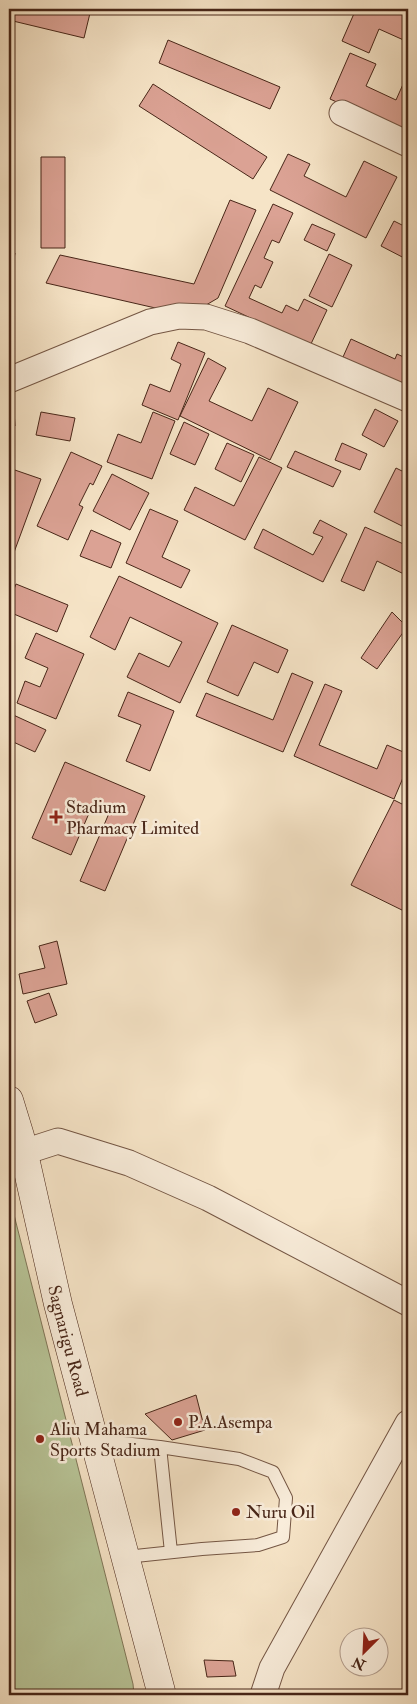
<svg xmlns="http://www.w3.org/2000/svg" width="417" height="1704" font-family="'IM FELL Double Pica',serif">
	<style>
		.green { fill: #b8c598; stroke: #807658 }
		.building { fill: #dba294; stroke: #482618 }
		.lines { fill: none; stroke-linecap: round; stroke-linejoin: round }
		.service-casing { stroke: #745644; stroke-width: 14 }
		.minor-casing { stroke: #745644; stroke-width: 27 }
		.secondary-casing { stroke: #482618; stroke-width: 29 }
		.service { stroke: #f9eddb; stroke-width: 12 }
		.minor { stroke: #f9eddb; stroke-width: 25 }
		.secondary { stroke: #f9eddb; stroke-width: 28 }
		.poi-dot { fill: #8f2418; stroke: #f9eddb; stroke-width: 2 }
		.labels { text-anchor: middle; stroke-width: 5; stroke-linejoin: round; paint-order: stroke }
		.poi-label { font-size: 18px; fill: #482618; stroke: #f9eddb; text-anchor: start }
		.street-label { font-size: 18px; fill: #482618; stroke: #f9eddb }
	</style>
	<rect width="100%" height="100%" fill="#f6e4c7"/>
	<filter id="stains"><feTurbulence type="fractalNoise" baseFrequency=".004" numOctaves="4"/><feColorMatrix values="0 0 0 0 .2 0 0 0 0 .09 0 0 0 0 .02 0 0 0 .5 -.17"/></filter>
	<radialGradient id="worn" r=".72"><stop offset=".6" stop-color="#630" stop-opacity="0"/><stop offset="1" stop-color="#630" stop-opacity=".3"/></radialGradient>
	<path class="green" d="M 9,1195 L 133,1684 L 134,1695 L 9,1695 Z"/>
	<path class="building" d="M 16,9 L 91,9 L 84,38 L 13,21 Z
		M 356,9 L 408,9 L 408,42 L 379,29 L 369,53 L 342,41 Z
		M 168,40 L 280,87 L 270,109 L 159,63 Z
		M 350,53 L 376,64 L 366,86 L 396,100 L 408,73 L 408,134 L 330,99 Z
		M 153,84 L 267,157 L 253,179 L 139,106 Z
		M 288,154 L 310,164 L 304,176 L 346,197 L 364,161 L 397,177 L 366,238 L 270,190 Z
		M 41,157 L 65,157 L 65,248 L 41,248 Z
		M 230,200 L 256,210 L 218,298 L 201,308 L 186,315 L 46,283 L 60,255 L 194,284 Z
		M 273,204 L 293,213 L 279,243 L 272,240 L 264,258 L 273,262 L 261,288 L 255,285 L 249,298 L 282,313 L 286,305 L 298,311 L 304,299 L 327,310 L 310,346 L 225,306 Z
		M 394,221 L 408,228 L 408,260 L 381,246 Z
		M 312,224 L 335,234 L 327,251 L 304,240 Z
		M 9,252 L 15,253 L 12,270 L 9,269 Z
		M 329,254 L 352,265 L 332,307 L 309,296 Z
		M 351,339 L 395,359 L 397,354 L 408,359 L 408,388 L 343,357 Z
		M 178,342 L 205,353 L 178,420 L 142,405 L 150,384 L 170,392 L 181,364 L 171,359 Z
		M 208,358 L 226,368 L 209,401 L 252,421 L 268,388 L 298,402 L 270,460 L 180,416 Z
		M 375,409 L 398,421 L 384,447 L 362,435 Z
		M 9,411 L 14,411 L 15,426 L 9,426 Z
		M 41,412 L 75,418 L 70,441 L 36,435 Z
		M 153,412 L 175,421 L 152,479 L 107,462 L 118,434 L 141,443 Z
		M 184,422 L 209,434 L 195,465 L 170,454 Z
		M 227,443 L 254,455 L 241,482 L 215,469 Z
		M 342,443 L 367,454 L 360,470 L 335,460 Z
		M 295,451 L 341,471 L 333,487 L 287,467 Z
		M 71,452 L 102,466 L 93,485 L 90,483 L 79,505 L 83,507 L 68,540 L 37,526 Z
		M 259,457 L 282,468 L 245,540 L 184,510 L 195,487 L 234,506 Z
		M 9,468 L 41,479 L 9,566 Z
		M 396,468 L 408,474 L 408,529 L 374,512 Z
		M 112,474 L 149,493 L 130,530 L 93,511 Z
		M 150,509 L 178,521 L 162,557 L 190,570 L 181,588 L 126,563 Z
		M 320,520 L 347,534 L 323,582 L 254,548 L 263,529 L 313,555 L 323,537 L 313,533 Z
		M 365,527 L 408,546 L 408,576 L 377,561 L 364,591 L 341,581 Z
		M 91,530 L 121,543 L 111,568 L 80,556 Z
		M 119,576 L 218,623 L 180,703 L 127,677 L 139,653 L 169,667 L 182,642 L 130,617 L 115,650 L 90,637 Z
		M 16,584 L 68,605 L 57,632 L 9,612 L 9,602 Z
		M 392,612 L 407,627 L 377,669 L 361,658 Z
		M 232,625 L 288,650 L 278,673 L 254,662 L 238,696 L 207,682 Z
		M 36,633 L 84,654 L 56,719 L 17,703 L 25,681 L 40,687 L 48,668 L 25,658 Z
		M 292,673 L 313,682 L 283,752 L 196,716 L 206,693 L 273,720 Z
		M 325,684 L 342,691 L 319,745 L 377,769 L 387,745 L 408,754 L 408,766 L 394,799 L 294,756 Z
		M 128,692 L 174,711 L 150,771 L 126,761 L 141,725 L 118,716 Z
		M 9,713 L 46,730 L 35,752 L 9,740 Z
		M 65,762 L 145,796 L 105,891 L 80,881 L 110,811 L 93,804 L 71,855 L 32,838 Z
		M 394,800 L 408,807 L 408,913 L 351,885 Z
		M 57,941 L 67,984 L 23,994 L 19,974 L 45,968 L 39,946 Z
		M 49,993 L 57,1015 L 35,1023 L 27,1001 Z
		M 196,1395 L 205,1430 L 172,1440 L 145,1414 Z
		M 204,1660 L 233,1661 L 236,1676 L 207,1677 Z"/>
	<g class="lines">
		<g class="service-casing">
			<path id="service" d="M 95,1440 L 160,1447 L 239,1459 L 273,1472 L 286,1498 L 283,1537 L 258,1545 L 202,1549 L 126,1557
				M 160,1447 L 171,1552"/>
		</g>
		<g class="minor-casing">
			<path id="minor" d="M 342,113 L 408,144
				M 9,380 L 150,322 L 179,316 L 206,317 L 250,331 L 408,399
				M 24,1152 L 58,1141 L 129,1163 L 208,1198 L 408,1303
				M 263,1695 L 272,1668 L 408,1423"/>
		</g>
		<g class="secondary-casing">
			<g id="secondary">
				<path id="s1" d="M 9,1100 L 20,1136 L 58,1304 L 162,1695"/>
			</g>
		</g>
		<use href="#service" class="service"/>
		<use href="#minor" class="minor"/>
		<use href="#secondary" class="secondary"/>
	</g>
	<g class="poi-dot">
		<path d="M53.5 809.5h5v5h5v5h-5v5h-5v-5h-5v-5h5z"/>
		<circle cx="178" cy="1422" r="5"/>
		<circle cx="40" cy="1439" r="5"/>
		<circle cx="236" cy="1512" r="5"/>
	</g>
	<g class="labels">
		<g class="poi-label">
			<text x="66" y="813">Stadium<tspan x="66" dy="21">Pharmacy Limited</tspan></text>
			<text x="188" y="1428">P.A.Asempa</text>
			<text x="50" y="1435">Aliu Mahama<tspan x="50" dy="21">Sports Stadium</tspan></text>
			<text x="246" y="1518">Nuru Oil</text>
		</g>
		<g class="street-label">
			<text dy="6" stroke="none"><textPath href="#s1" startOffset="248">Sagnarigu Road</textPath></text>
		</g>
	</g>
	<rect width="417" height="1704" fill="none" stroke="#f6e4c7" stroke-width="30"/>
	<rect x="10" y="10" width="397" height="1684" fill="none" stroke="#482618" stroke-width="2.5"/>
	<rect x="15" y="15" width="387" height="1674" fill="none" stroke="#482618"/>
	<g transform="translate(364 1652) rotate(204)"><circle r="24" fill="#f9eddb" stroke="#b29d8d"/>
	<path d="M0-4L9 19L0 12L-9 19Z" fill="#8f2418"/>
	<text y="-8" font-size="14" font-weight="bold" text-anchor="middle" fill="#482618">N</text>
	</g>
	<rect width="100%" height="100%" filter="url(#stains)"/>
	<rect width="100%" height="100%" fill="url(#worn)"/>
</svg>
